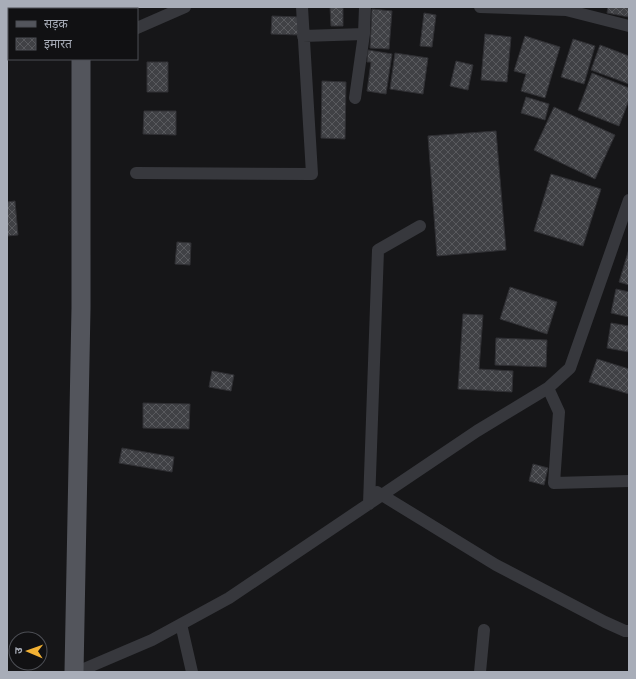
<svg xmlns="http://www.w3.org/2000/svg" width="636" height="679" font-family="'Archivo Narrow','Noto Sans Devanagari',sans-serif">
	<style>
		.building { fill: url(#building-cross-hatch); stroke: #303034 }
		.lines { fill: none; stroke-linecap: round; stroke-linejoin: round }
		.minor { stroke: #37383d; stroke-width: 12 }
		.primary { stroke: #53555c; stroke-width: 19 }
	</style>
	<defs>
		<pattern id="building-cross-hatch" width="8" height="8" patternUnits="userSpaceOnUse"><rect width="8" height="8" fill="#404145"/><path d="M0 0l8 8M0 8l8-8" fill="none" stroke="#595a5e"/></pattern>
	</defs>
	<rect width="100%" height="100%" fill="#161618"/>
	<path class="building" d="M 330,7 L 343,7 L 343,26 L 331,26 Z
		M 608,7 L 629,7 L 629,17 L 607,13 Z
		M 372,9 L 392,11 L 389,49 L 370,48 Z
		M 424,13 L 436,15 L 432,47 L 420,46 Z
		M 272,16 L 299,17 L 298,35 L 271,34 Z
		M 485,34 L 511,37 L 507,82 L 481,80 Z
		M 525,36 L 560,47 L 545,98 L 521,91 L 526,74 L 514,71 Z
		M 573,39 L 595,46 L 584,84 L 561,77 Z
		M 600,45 L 629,56 L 629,84 L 591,70 Z
		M 368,50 L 392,54 L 386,94 L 367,91 L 371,62 L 367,62 Z
		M 395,53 L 428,58 L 423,94 L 390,89 Z
		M 456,61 L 473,65 L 468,90 L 450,86 Z
		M 147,62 L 168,62 L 168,92 L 147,92 Z
		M 592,73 L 629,88 L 629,100 L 619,126 L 578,110 Z
		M 322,81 L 346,82 L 345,139 L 321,138 Z
		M 526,97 L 549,104 L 545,120 L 521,113 Z
		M 554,107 L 615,135 L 595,179 L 534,150 Z
		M 144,111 L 176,111 L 176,135 L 143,134 Z
		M 496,131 L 506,250 L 437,256 L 428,136 Z
		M 551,174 L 601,189 L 583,246 L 534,231 Z
		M 15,201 L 18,235 L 7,236 L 7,202 Z
		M 177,242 L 191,243 L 190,265 L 175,264 Z
		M 629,249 L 629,285 L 619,282 Z
		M 510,287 L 557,302 L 547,334 L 500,319 Z
		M 616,289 L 629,292 L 629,317 L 611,313 Z
		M 463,314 L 483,315 L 479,369 L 513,371 L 512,392 L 458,389 Z
		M 611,323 L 629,326 L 629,352 L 607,348 Z
		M 496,338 L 547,340 L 546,367 L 495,365 Z
		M 597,359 L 629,369 L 629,394 L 589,382 Z
		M 212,371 L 234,375 L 231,391 L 209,387 Z
		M 143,403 L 190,404 L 189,429 L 143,428 Z
		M 122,448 L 174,457 L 172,472 L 119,463 Z
		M 533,464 L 548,468 L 544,485 L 529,481 Z"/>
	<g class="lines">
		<path class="minor" d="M 480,7 L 566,10 L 629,26
			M 137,28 L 185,7
			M 303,36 L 364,34
			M 355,98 L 364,34 L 365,7
			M 136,173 L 312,174 L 302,7
			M 548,388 L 559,412 L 554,483 L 629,481
			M 377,492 L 496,565 L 605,622 L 625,631 L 629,631
			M 369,504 L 378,250 L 420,226
			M 181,624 L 192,672
			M 77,672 L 152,640 L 229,598 L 477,431 L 548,388 L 570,368 L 629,200
			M 480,672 L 484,630"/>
		<path class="primary" d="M 81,7 L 81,9
			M 74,672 L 81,308 L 81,59"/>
	</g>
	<rect width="636" height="679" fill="none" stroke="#a8adb8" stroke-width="16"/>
	<rect x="8" y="8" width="130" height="52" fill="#111113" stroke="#4d4f55"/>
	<rect x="16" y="21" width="20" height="6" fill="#53555c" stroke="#4d4f55"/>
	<text x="44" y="28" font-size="12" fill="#a8adb8">सड़क</text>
	<rect x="16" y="38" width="20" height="12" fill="url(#building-cross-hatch)" stroke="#4d4f55"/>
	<text x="44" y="48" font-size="12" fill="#a8adb8">इमारत</text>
	<g transform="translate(28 651) rotate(272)"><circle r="19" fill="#111113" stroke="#4d4f55"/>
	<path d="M0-3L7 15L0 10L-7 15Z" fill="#f2b134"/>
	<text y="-6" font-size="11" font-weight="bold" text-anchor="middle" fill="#a8adb8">उ</text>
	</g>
</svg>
